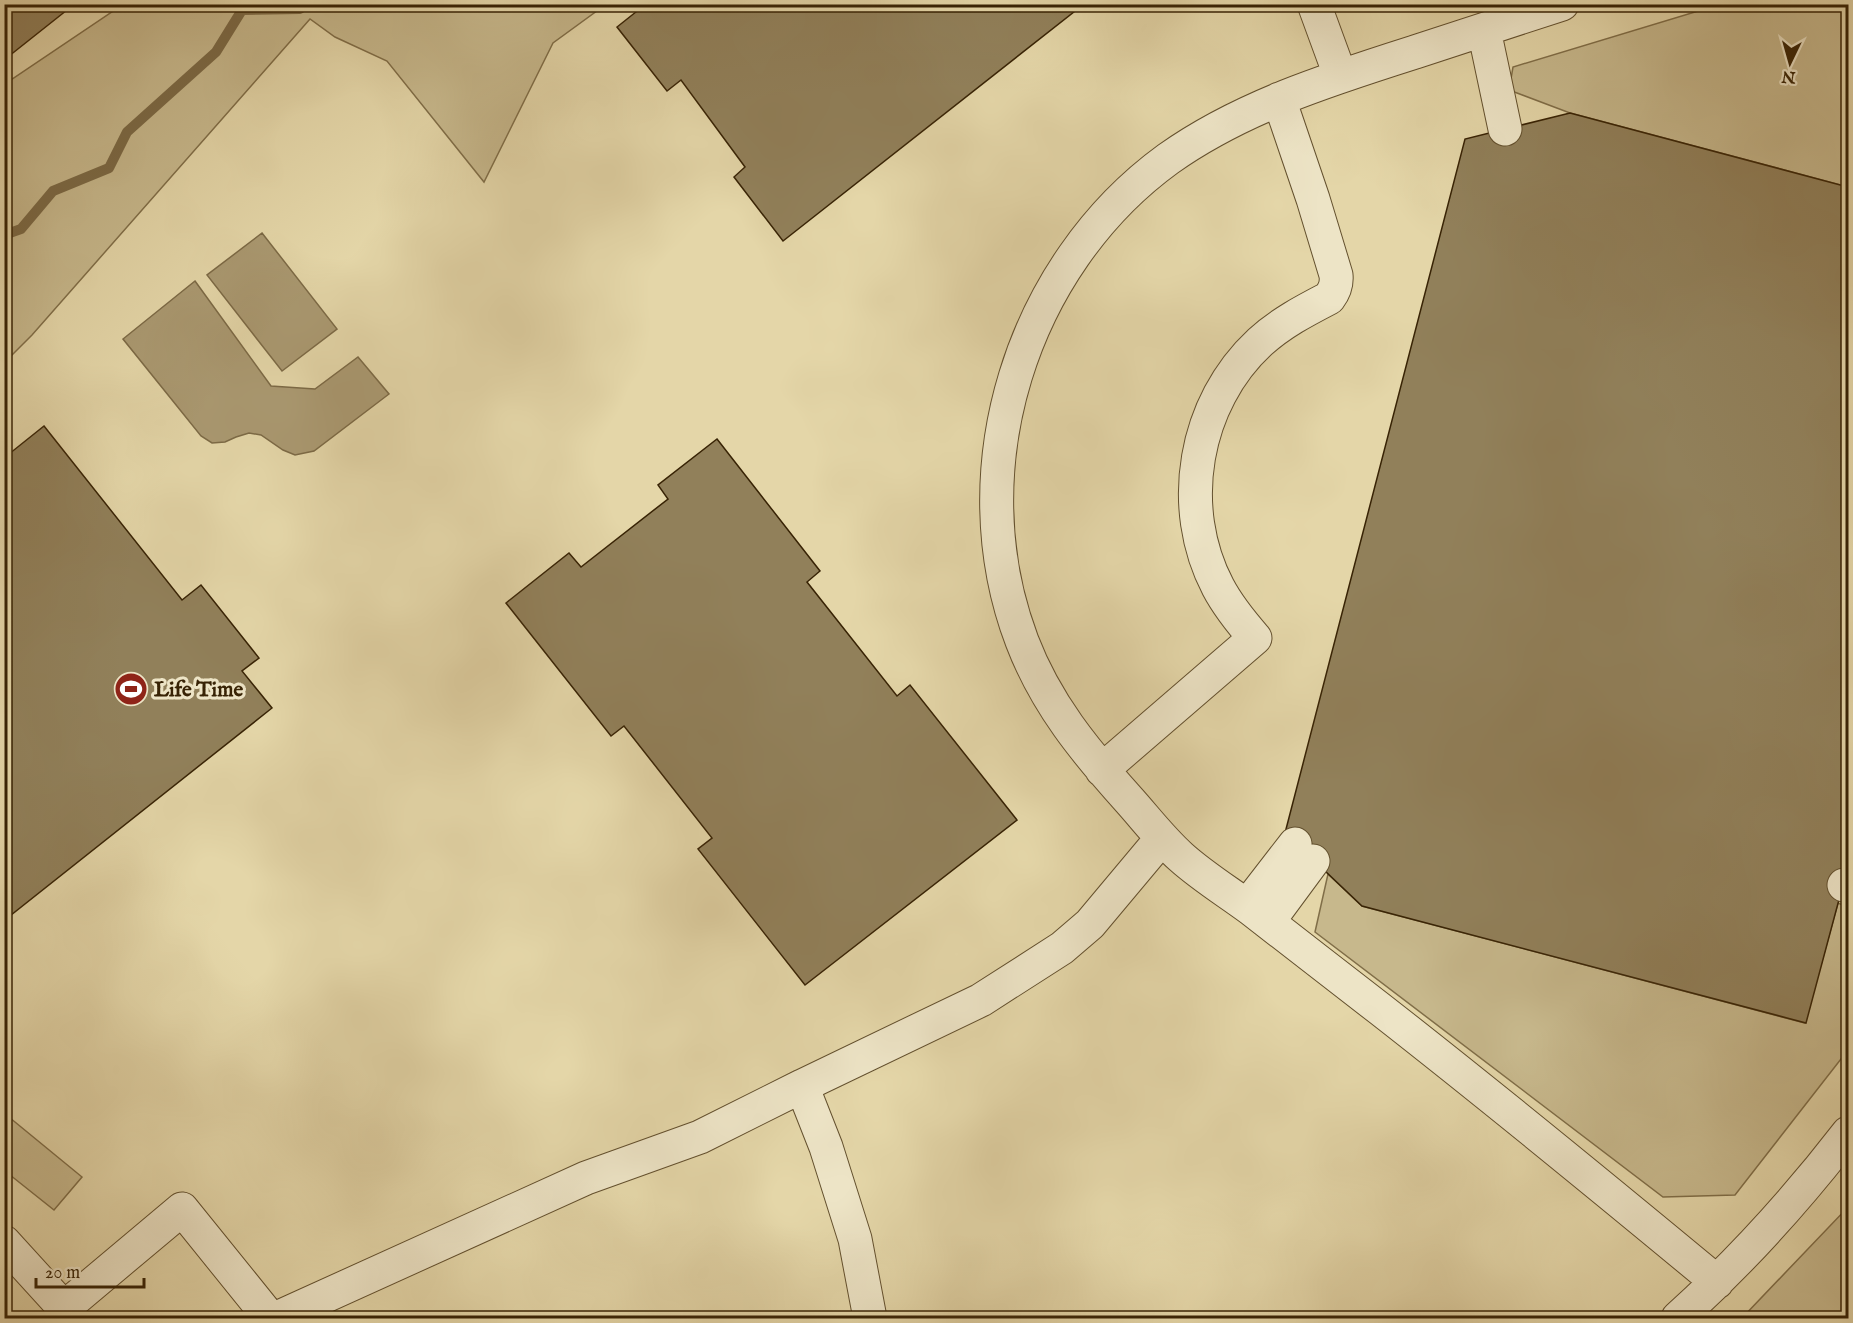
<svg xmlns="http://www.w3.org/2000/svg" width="1853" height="1323" font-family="'IM FELL English',serif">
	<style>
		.green { fill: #c7b88c; stroke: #806e48; stroke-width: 1.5 }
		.water { fill: #aa9971; stroke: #7c6a46; stroke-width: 1.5 }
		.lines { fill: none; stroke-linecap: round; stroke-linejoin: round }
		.stream { stroke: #7c6a46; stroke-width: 10 }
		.building { fill: #91805a; stroke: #382305; stroke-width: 1.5 }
		.minor-casing { stroke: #63502e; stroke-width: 35 }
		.minor { stroke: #ede4c6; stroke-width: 33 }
		.labels { text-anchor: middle; stroke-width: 6; stroke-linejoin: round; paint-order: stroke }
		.poi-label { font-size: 21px; font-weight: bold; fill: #382305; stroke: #ede4c6; text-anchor: start }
	</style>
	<rect width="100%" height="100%" fill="#e4d6a8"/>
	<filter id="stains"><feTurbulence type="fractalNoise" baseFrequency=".00333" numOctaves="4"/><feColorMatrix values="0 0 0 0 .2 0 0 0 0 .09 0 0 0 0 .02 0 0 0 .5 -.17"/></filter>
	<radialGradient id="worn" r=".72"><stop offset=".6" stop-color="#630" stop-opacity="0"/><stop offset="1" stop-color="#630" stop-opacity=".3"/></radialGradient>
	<path class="green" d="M 122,5 L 122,4 L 605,5 L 553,43 L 484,182 L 387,61 L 335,37 L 310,19 L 32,335 L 5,362 L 5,84 Z
		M 1718,5 L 1848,5 L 1848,187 L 1570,113 L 1509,90 L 1513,67 Z
		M 1328,874 L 1362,906 L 1805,1023 L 1838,903 L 1848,907 L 1848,1050 L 1735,1195 L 1663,1197 L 1315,932 Z
		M 4,1113 L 82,1177 L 54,1210 L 5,1171 Z
		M 1848,1207 L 1848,1318 L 1742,1318 Z"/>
	<path class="water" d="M 262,233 L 337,329 L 282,371 L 207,275 Z
		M 195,281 L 271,386 L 315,389 L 358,357 L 389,394 L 314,451 L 295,455 L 283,450 L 261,435 L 249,433 L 236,437 L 225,442 L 212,443 L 201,436 L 123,339 Z"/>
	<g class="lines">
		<path class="stream" d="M 4,235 L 21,229 L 53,191 L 109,168 L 127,132 L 216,52 L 242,10 L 300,9 L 306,4"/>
	</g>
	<path class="building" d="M 4,4 L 68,4 L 64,7 L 67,10 L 4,60 Z
		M 646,4 L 1084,4 L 783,241 L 734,177 L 745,167 L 681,80 L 667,91 L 617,27 Z
		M 1570,113 L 1848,187 L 1848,866 L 1806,1023 L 1362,906 L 1285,833 L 1465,139 Z
		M 44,426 L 182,600 L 201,585 L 259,658 L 242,671 L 272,708 L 6,919 L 4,917 L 4,458 Z
		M 717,439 L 820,571 L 807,582 L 897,696 L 910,685 L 1017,820 L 805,985 L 698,849 L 712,838 L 624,726 L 611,736 L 506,603 L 569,553 L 581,567 L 668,499 L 658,485 Z"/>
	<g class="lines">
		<g class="minor-casing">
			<path id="minor" d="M 1314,4 L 1340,75
				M 1562,4 C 1513,20 1464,36 1415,52 C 1330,79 1241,107 1168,159 C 1021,266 957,470 1022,641 C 1046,704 1085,751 1129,800 C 1146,819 1162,840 1181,857 C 1202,876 1228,892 1251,909 C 1294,942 1337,976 1380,1009 C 1494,1098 1606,1190 1717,1282
				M 1484,30 L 1505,129
				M 1102,770 L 1255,638 C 1241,622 1228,606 1218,587 C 1176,507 1194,403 1260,342 C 1281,323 1304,311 1329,298 C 1335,290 1337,284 1336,275 L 1313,199 L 1279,99
				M 1844,885 L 1848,886
				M 1247,906 L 1295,844
				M 1268,922 L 1313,861
				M 802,1086 L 981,1000 L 1062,948 L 1090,924 L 1162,838
				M 4,1242 L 64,1308 L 71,1318
				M 64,1308 L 182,1209 L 270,1318
				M 277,1318 L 586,1178 L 700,1137 L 802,1086 L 826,1147 L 855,1239 L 870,1318
				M 1678,1318 C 1740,1262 1797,1199 1848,1133"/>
		</g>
		<use href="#minor" class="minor"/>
	</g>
	<defs>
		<g id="stadium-disc" transform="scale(1.725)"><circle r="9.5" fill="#8f2418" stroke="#ede4c6"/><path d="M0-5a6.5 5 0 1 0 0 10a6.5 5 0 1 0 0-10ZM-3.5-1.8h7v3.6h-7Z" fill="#fff"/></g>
	</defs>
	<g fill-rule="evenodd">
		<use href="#stadium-disc" x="131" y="689"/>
	</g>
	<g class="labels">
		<g class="poi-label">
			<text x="154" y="696">Life Time</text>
		</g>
	</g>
	<rect width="1853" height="1323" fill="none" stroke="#e4d6a8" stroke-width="24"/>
	<rect x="6" y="6" width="1841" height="1311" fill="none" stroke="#382305" stroke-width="3"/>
	<rect x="12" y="12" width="1829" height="1299" fill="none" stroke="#382305" stroke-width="1.5"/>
	<g transform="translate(1790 63) rotate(185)" stroke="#ede4c6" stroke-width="4.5" paint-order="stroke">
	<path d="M0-4.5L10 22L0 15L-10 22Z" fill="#382305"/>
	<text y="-9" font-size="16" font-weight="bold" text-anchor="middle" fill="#382305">N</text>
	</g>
	<path d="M36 1278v9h108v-9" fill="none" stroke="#382305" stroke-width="3"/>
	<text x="45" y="1278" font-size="18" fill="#382305" stroke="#ede4c6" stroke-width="4.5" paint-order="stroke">20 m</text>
	<rect width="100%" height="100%" filter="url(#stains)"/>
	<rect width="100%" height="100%" fill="url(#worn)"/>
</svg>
